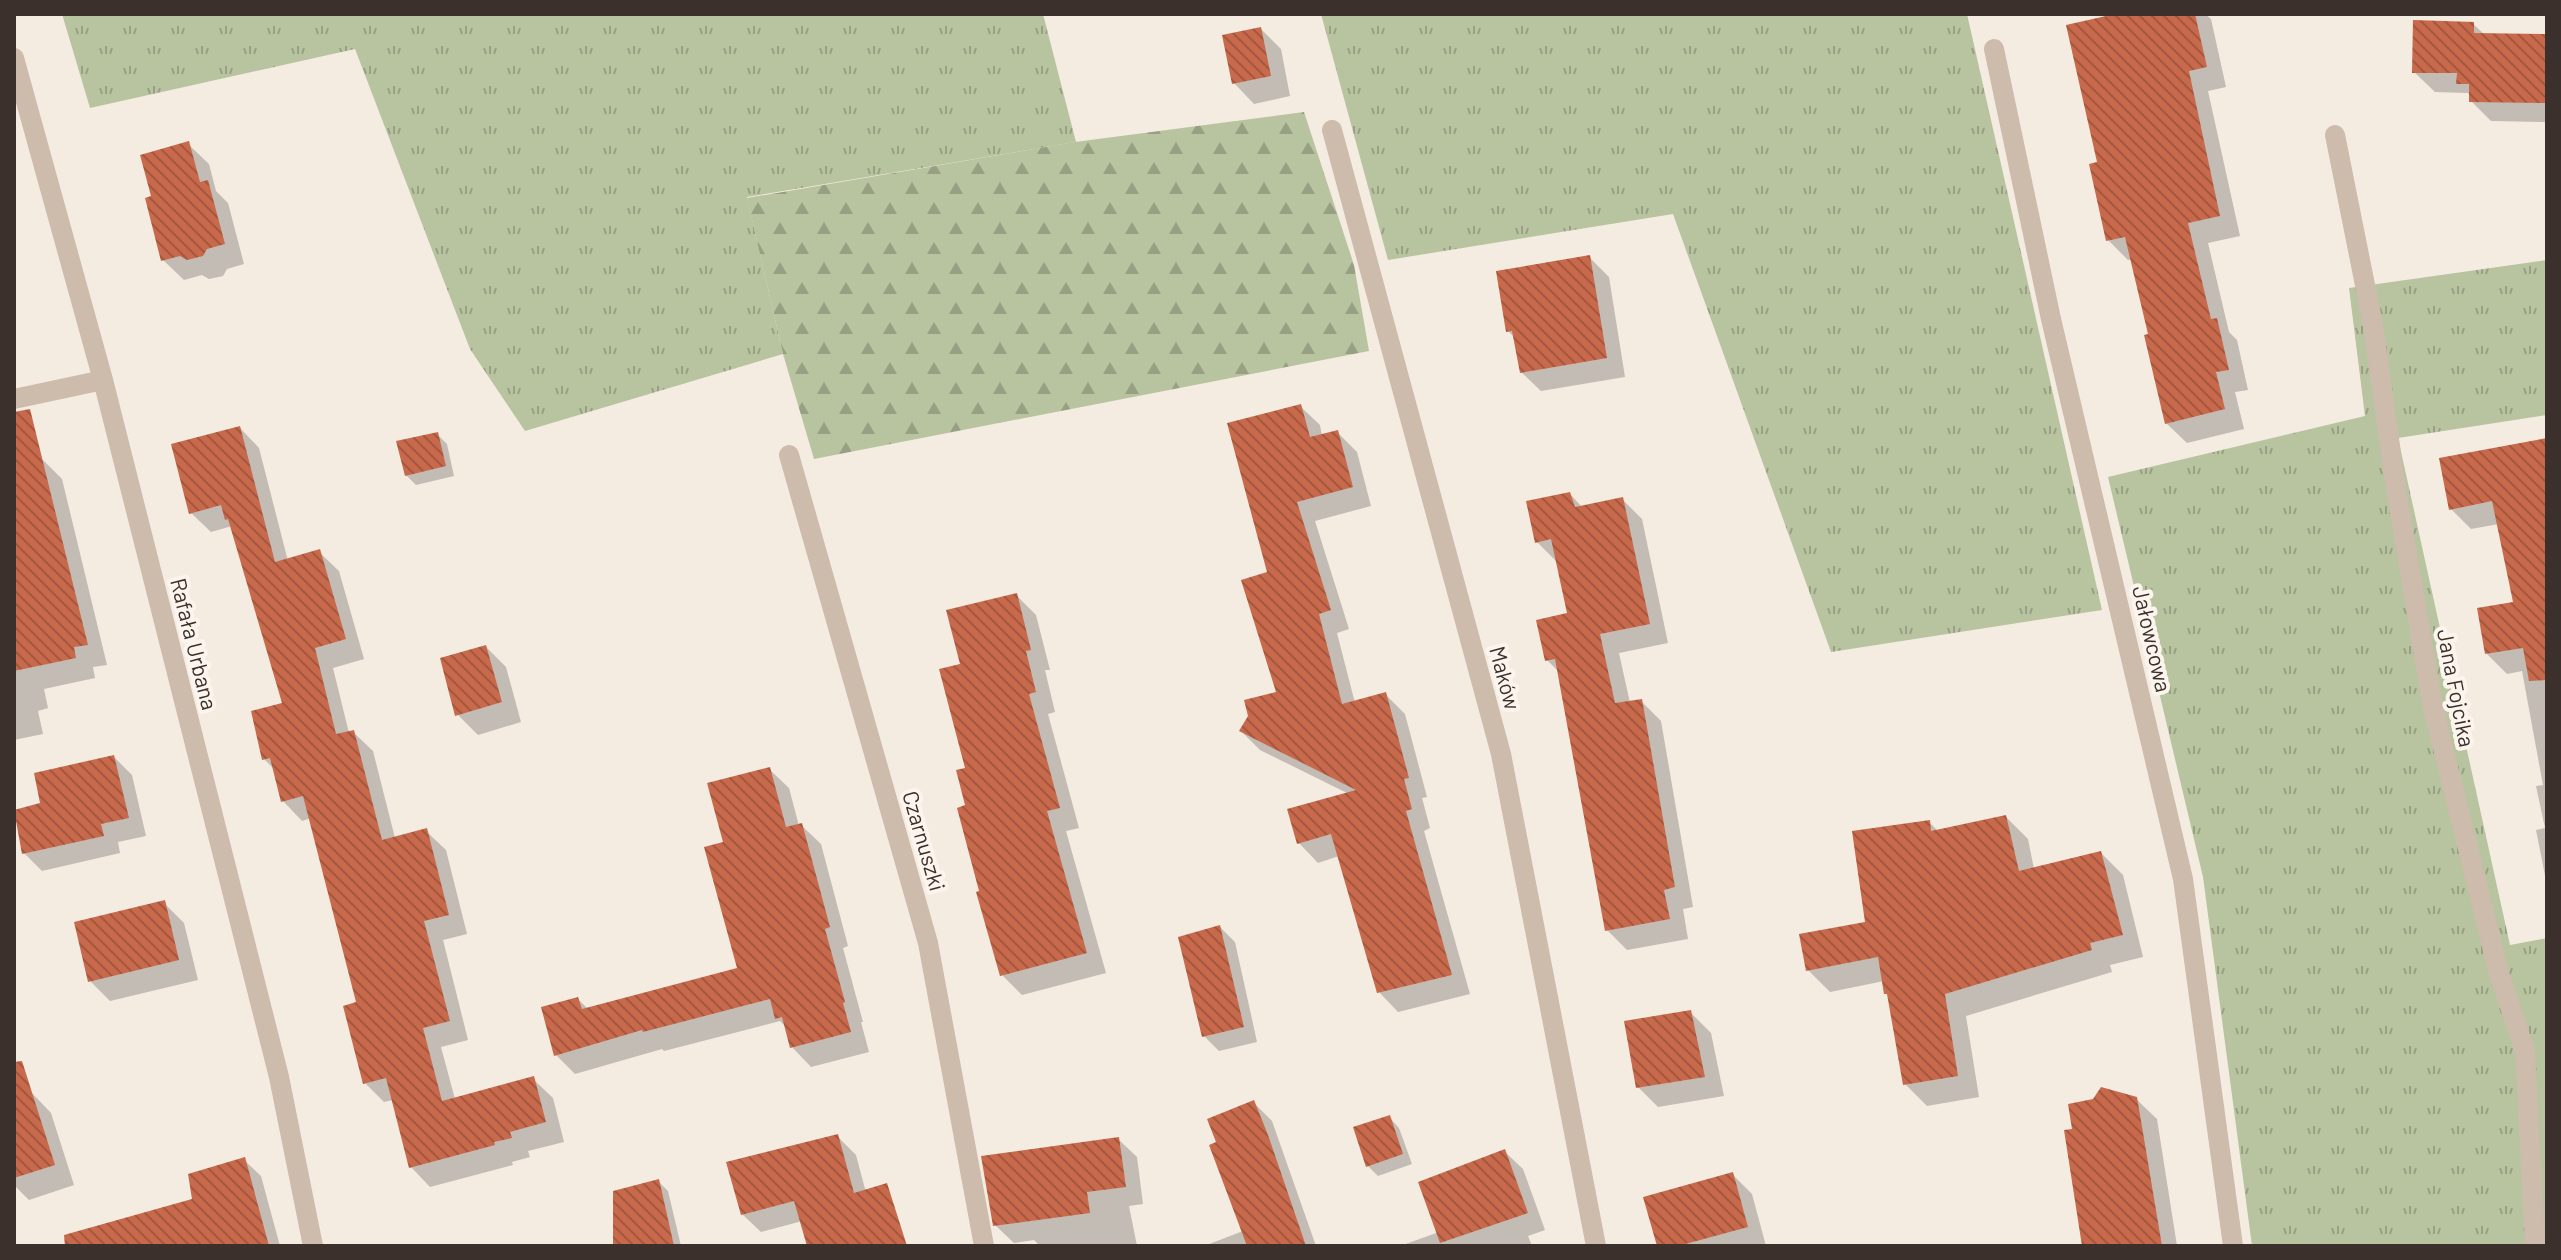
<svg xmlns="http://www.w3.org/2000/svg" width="2561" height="1260" font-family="Barlow,sans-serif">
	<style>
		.grass { fill: url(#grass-tufts) }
		.forest { fill: url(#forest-firs) }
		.shadow { fill: #0003 }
		.building { fill: url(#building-back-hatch) }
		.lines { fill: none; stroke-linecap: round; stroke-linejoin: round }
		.minor { stroke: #cdbbac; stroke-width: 20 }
		.labels { text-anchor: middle; stroke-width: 8; stroke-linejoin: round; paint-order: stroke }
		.street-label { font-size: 22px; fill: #3b302b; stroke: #fbf5ee }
	</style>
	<defs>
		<pattern id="grass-tufts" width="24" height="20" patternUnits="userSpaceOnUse" patternTransform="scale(2)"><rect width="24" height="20" fill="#b8c4a0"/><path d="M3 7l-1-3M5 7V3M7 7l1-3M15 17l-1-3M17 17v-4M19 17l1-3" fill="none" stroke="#97a083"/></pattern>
		<pattern id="forest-firs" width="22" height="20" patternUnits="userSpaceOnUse" patternTransform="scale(2)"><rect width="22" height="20" fill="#b8c4a0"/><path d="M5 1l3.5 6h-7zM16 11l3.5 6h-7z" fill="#97a083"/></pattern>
		<pattern id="building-back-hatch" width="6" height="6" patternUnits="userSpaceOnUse" patternTransform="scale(2)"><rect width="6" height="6" fill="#c8694b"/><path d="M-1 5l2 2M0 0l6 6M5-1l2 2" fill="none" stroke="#a4573f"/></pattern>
	</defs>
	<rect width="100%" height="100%" fill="#f4ebe1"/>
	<path class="grass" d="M 62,14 L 1043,14 L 1076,142 L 747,197 L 783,354 L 525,431 L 470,349 L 355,49 L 90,108 Z
		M 1321,14 L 1967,14 L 2102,610 L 1831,652 L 1673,214 L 1388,260 Z
		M 2547,260 L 2547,415 L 2398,438 L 2510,945 L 2547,938 L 2547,1246 L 2252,1246 L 2203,877 L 2108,477 L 2365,416 L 2349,288 Z"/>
	<path class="forest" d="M 1304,112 L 1354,265 L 1369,351 L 814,459 L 783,354 L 747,198 L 1075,142 Z"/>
	<path class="shadow" d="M 2124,14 L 2205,14 L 2211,19 L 2226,87 L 2208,91 L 2240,236 L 2208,243 L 2229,332 L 2237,340 L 2248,390 L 2235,392 L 2244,429 L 2187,443 L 2166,423 L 2150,336 L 2132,259 L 2128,260 L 2108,240 L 2100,163 Z
		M 2473,24 L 2485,35 L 2547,36 L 2547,122 L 2491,121 L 2471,101 L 2471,96 L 2468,93 L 2435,92 L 2414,72 Z
		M 1261,29 L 1281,49 L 1290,96 L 1254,104 L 1234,83 Z
		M 188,144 L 209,164 L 216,191 L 228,203 L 244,264 L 227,269 L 223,276 L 209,279 L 202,275 L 184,280 L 163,260 Z
		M 1589,257 L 1609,277 L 1625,377 L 1541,391 L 1521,372 L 1516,339 L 1508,331 Z
		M 1300,406 L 1320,425 L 1322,436 L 1337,432 L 1357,452 L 1371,506 L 1315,521 L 1349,629 L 1337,633 L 1355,703 L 1386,695 L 1405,714 L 1427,797 L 1422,798 L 1430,828 L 1424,831 L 1470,994 L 1398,1012 L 1379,992 L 1339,856 L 1318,863 L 1299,843 L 1349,794 L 1260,750 L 1241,731 L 1278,693 L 1270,574 Z
		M 240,428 L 259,448 L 288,561 L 319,552 L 339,571 L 364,659 L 333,668 L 349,733 L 353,732 L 373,751 L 395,838 L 426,831 L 446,850 L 467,934 L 443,940 L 468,1040 L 441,1047 L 455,1099 L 533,1079 L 553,1098 L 564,1142 L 528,1151 L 530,1157 L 512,1162 L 513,1165 L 430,1187 L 411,1167 L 393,1100 L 384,1102 L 365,1083 L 359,1004 L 311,818 L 302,821 L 283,801 L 274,769 L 264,759 L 284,705 L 232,526 L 211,532 L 191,513 Z
		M 437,434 L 447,444 L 454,476 L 416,485 L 406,475 Z
		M 2547,440 L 2547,550 L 2499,524 L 2471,529 L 2451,509 Z
		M 42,459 L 62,479 L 107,665 L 93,667 L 95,678 L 44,689 L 48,708 L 38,711 L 43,734 L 14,740 L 14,466 Z
		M 1570,494 L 1583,508 L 1622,499 L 1642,519 L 1668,643 L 1619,653 L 1630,703 L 1641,701 L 1661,721 L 1693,907 L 1683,909 L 1688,939 L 1627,950 L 1607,930 L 1560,673 L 1547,660 L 1569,615 L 1557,562 L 1537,542 Z
		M 1016,595 L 1036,615 L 1050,670 L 1045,670 L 1055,712 L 1048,714 L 1079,828 L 1066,831 L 1106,973 L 1022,995 L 1002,975 L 982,892 L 968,807 L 962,665 Z
		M 2547,598 L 2547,886 L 2536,830 L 2545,828 L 2536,786 L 2543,785 L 2522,671 L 2507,674 L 2487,654 Z
		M 486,647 L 506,667 L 521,722 L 478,735 L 457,714 Z
		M 114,757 L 132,775 L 146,836 L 118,842 L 120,853 L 42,871 L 24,853 L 43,805 Z
		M 769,769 L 789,788 L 799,826 L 801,825 L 821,844 L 848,946 L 843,948 L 863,1022 L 861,1022 L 869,1052 L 811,1067 L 792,1047 L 787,1028 L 780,1021 L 664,1051 L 662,1049 L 575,1074 L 556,1055 L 578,999 L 588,1009 L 739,970 L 725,843 Z
		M 2006,817 L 2028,839 L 2034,869 L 2101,853 L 2123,875 L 2143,957 L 2110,965 L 2112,972 L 1966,1016 L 1979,1097 L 1927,1106 L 1905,1084 L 1890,997 L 1886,993 L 1884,981 L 1830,992 L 1808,970 L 1867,923 L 1929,822 L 1938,831 Z
		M 164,903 L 184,923 L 198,980 L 110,1001 L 90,981 Z
		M 1220,927 L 1235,942 L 1257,1042 L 1219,1051 L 1204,1036 Z
		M 1690,1012 L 1711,1033 L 1724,1096 L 1658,1107 L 1638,1087 Z
		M 31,1092 L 51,1113 L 74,1185 L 29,1200 L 14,1185 L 14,1098 Z
		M 2136,1099 L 2157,1119 L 2177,1246 L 2084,1246 Z
		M 1254,1103 L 1272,1121 L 1316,1246 L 1204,1246 L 1243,1231 L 1219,1143 Z
		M 1390,1118 L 1399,1128 L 1412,1164 L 1378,1176 L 1368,1166 Z
		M 838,1137 L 856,1155 L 873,1219 L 806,1220 L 761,1232 L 742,1214 Z
		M 1118,1139 L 1137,1157 L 1143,1204 L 1129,1206 L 1137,1246 L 1040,1246 L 1034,1240 L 1014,1243 L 995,1225 Z
		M 1505,1152 L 1523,1169 L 1545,1230 L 1528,1236 L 1532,1246 L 1400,1246 L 1439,1232 Z
		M 244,1160 L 261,1176 L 280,1246 L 124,1246 L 194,1200 Z
		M 1733,1175 L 1752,1194 L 1766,1246 L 1659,1246 Z
		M 658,1181 L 668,1191 L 681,1246 L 615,1246 Z"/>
	<path class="building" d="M 2115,14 L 2195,14 L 2207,67 L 2189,71 L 2220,216 L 2188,223 L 2211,319 L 2217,318 L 2229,370 L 2216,372 L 2225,409 L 2165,424 L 2144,335 L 2148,334 L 2125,237 L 2106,241 L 2089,164 L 2097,162 L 2066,25 Z
		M 2413,20 L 2474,22 L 2474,33 L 2547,34 L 2547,103 L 2469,102 L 2469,84 L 2456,84 L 2457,73 L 2412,73 Z
		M 1261,27 L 1271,76 L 1232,84 L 1222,35 Z
		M 189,141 L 200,182 L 208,180 L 225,244 L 207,249 L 203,256 L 187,260 L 180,256 L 161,261 L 145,198 L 151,196 L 140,155 Z
		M 1590,255 L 1607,358 L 1520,373 L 1512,331 L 1506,332 L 1496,271 Z
		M 1301,404 L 1310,437 L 1338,430 L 1353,487 L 1297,502 L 1331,610 L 1319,614 L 1342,704 L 1386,692 L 1409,778 L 1404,779 L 1412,809 L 1406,811 L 1452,975 L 1377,993 L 1331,834 L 1297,844 L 1287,809 L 1356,790 L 1239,731 L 1248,716 L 1244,700 L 1276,692 L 1241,580 L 1267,572 L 1227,423 Z
		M 30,409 L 88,645 L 74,647 L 76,658 L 14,671 L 14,412 Z
		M 240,426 L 275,562 L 320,549 L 346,639 L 315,648 L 336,734 L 354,730 L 382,840 L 427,828 L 449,915 L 424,921 L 450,1021 L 423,1028 L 442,1101 L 534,1076 L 546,1122 L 510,1132 L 512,1138 L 494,1142 L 495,1145 L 409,1168 L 386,1078 L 363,1084 L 343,1006 L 356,1002 L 303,796 L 281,802 L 270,758 L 262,760 L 251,711 L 282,703 L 228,519 L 225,520 L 221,505 L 189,514 L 171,444 Z
		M 438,432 L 446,466 L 405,476 L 396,441 Z
		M 2547,438 L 2547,680 L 2529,681 L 2523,648 L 2485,654 L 2477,608 L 2513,602 L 2492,501 L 2449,510 L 2439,458 Z
		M 1570,492 L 1575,507 L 1623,497 L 1650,624 L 1600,634 L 1615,703 L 1642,699 L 1675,887 L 1664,890 L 1670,919 L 1605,931 L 1555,659 L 1545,661 L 1536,620 L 1567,613 L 1551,539 L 1535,543 L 1526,501 Z
		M 1017,593 L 1031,650 L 1026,651 L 1036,692 L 1029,694 L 1060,808 L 1047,811 L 1087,953 L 1000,976 L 976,892 L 979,891 L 957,808 L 965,805 L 956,770 L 965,768 L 939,669 L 960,664 L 946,610 Z
		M 486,645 L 502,702 L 455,716 L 440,658 Z
		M 114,755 L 129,818 L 101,824 L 104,836 L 22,854 L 14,810 L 40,803 L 34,773 Z
		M 770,767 L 786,827 L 802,823 L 830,927 L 825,929 L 845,1002 L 843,1003 L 851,1032 L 790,1048 L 782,1017 L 775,1019 L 770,999 L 643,1032 L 642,1030 L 554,1056 L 541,1007 L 578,997 L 582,1009 L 737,968 L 704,847 L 723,842 L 707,783 Z
		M 2006,815 L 2019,871 L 2101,851 L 2123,935 L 2090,943 L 2092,950 L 1945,994 L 1958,1076 L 1903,1085 L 1887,994 L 1884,994 L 1878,957 L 1806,971 L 1799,934 L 1865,922 L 1852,831 L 1930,820 L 1931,831 Z
		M 165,900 L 179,960 L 88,982 L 74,922 Z
		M 1220,925 L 1244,1027 L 1202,1037 L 1178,937 Z
		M 1691,1010 L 1705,1077 L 1636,1088 L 1624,1021 Z
		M 22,1061 L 55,1165 L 14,1178 L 14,1062 Z
		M 2101,1087 L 2137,1097 L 2162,1246 L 2082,1246 L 2064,1130 L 2072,1129 L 2068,1104 L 2093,1099 Z
		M 1254,1100 L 1268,1135 L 1306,1246 L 1247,1246 L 1209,1145 L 1216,1142 L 1207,1119 Z
		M 1390,1115 L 1403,1154 L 1366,1167 L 1353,1127 Z
		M 838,1134 L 854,1193 L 887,1183 L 907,1246 L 807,1246 L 794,1201 L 741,1215 L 726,1162 Z
		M 1119,1137 L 1126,1187 L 1087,1192 L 1090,1213 L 993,1226 L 981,1156 Z
		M 1505,1149 L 1528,1213 L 1440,1243 L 1418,1182 Z
		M 245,1157 L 269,1246 L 65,1246 L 64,1235 L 192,1199 L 188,1174 Z
		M 1733,1172 L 1748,1227 L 1678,1246 L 1657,1246 L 1643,1197 Z
		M 659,1179 L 674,1246 L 613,1246 L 613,1191 Z"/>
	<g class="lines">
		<path class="minor" d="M 1994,49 L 2051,319 L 2183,879 L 2233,1246
			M 14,58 L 103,380 L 279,1077 L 313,1246
			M 1332,130 L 1501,754 L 1596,1246
			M 2335,135 L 2373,325 L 2396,489 L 2433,707 L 2499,974 L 2525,1051 L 2535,1246
			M 14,399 L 103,380
			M 789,455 L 928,943 L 984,1246"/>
	</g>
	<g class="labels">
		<g class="street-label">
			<text transform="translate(2152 639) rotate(77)" y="8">Jałowcowa</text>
			<text transform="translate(194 644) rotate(76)" y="8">Rafała Urbana</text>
			<text transform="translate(1505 678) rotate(75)" y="8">Maków</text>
			<text transform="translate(2456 688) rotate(79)" y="8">Jana Fojcika</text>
			<text transform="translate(924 841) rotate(74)" y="8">Czarnuszki</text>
		</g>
	</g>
	<rect width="2561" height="1260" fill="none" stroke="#3b302b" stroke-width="32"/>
</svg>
